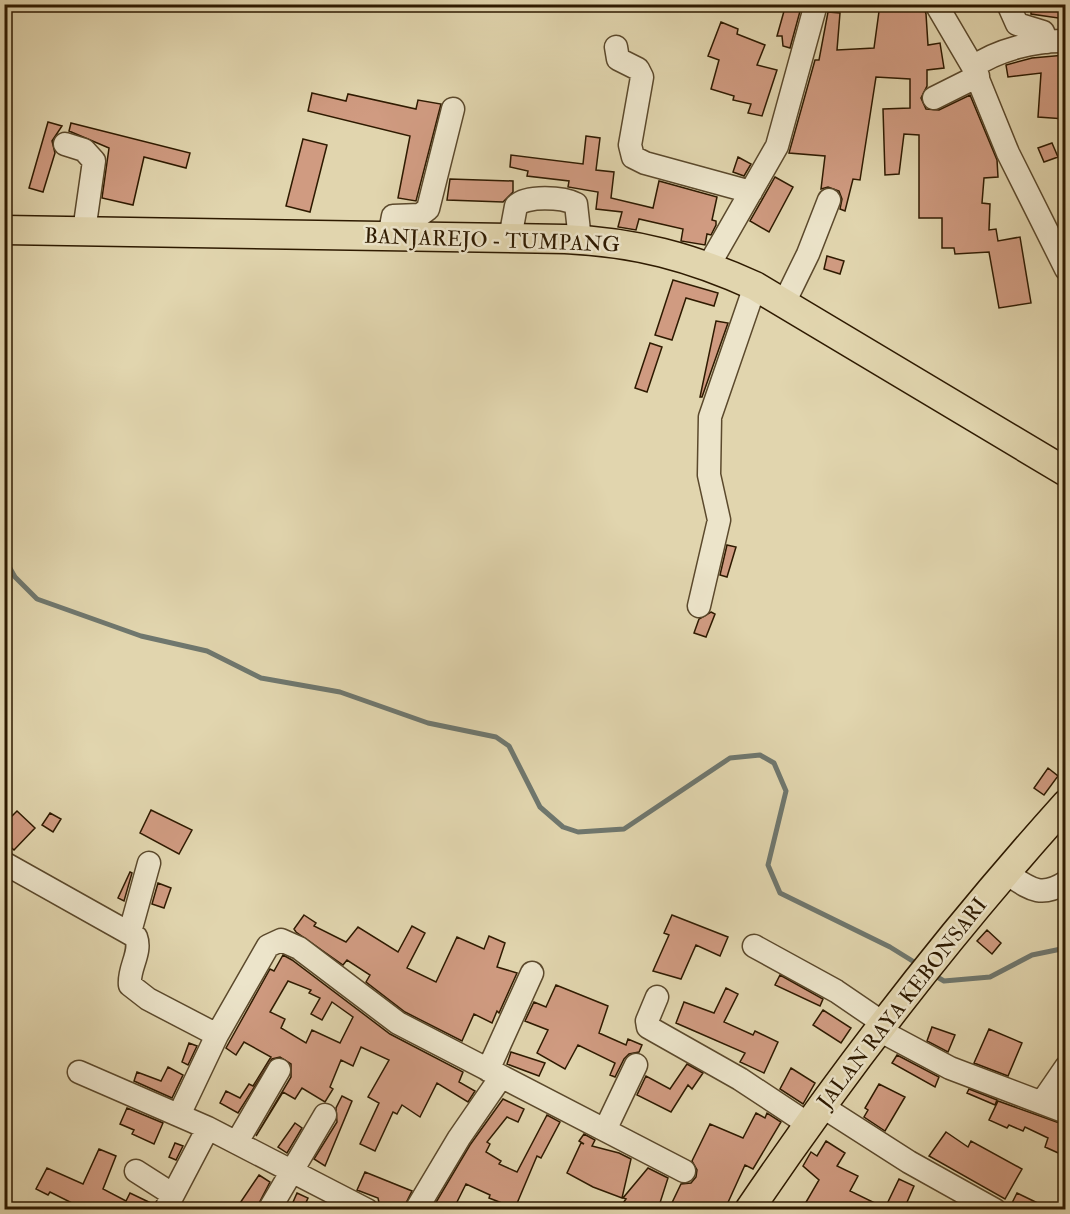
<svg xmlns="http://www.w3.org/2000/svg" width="1070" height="1214" font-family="'IM FELL Double Pica',serif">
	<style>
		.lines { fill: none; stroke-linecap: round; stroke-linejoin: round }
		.stream { stroke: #6f776e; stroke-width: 5 }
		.building { fill: #d09b81; stroke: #2e1a00; stroke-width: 1.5; fill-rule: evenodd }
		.minor-casing { stroke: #5b492c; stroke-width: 25 }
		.major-casing { stroke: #2e1a00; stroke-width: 31 }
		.minor { stroke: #ece4ca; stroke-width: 22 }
		.major { stroke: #e1d5ae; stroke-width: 28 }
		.labels { text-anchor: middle; stroke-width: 5; stroke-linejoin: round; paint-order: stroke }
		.street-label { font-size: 21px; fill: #2e1a00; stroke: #ece4ca }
	</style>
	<rect width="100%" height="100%" fill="#e1d5ae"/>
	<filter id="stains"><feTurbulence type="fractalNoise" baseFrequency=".00333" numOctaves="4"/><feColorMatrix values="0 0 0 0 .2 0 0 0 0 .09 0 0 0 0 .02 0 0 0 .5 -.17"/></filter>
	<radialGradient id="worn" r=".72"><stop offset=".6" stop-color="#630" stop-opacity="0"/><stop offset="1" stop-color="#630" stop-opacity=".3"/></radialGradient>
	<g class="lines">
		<path class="stream" d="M 4,558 L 15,577 L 37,599 L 141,636 L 207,651 L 261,678 L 340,692 L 428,723 L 496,737 L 509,746 L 540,807 L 563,827 L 578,832 L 624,829 L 730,758 L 760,755 L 774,763 L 786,791 L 768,865 L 780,893 L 890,947 L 919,965
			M 932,974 L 944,981 L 990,977 L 1032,955 L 1066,948"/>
	</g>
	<path class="building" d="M 786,4 L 802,4 L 790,48 L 783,46 L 782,36 L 777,36 Z
		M 880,4 L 923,4 L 926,14 L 928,45 L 940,43 L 944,68 L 927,70 L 927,86 L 921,98 L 926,109 L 939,110 L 970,95 L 997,160 L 998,177 L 984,178 L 982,203 L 990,204 L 989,230 L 996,229 L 998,241 L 1020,237 L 1031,303 L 999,308 L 989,252 L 955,254 L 954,248 L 942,248 L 942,218 L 919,218 L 919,135 L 904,134 L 899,174 L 885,175 L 883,109 L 910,108 L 910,79 L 876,77 L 860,180 L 853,179 L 845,211 L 840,209 L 842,199 L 839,191 L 828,187 L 821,189 L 825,156 L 789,153 L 815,60 L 819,60 L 828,12 L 840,13 L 837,50 L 874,48 Z
		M 1031,4 L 1065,4 L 1065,19 L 1031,14 Z
		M 721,22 L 738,29 L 737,34 L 765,45 L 757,65 L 777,70 L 762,116 L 748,113 L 751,104 L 733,100 L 734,96 L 711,89 L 719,60 L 708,56 Z
		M 1065,55 L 1065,119 L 1038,117 L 1041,73 L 1008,77 L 1006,65 L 1032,58 Z
		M 312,93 L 346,101 L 348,94 L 416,109 L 418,100 L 441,104 L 416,201 L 398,198 L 410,136 L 308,111 Z
		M 48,122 L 62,126 L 52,141 L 55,153 L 43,192 L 29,188 Z
		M 71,123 L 190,153 L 186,168 L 144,157 L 133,205 L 102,198 L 109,148 L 69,131 Z
		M 586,136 L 600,138 L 596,170 L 614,172 L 611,198 L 653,208 L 659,181 L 717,197 L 712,220 L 716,221 L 716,225 L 711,235 L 707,234 L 705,245 L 681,241 L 683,229 L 639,219 L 636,230 L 618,227 L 622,212 L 596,209 L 598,192 L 568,187 L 569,181 L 527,176 L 528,171 L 510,167 L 511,155 L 583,164 Z
		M 303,139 L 327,145 L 310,212 L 286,206 Z
		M 1052,143 L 1058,157 L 1044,162 L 1038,148 Z
		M 738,157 L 751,164 L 744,176 L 733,172 Z
		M 775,177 L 793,187 L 769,232 L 750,221 Z
		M 450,179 L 513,181 L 513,192 L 503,202 L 447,200 Z
		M 827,256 L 844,261 L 840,274 L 824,269 Z
		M 673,280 L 718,293 L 714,306 L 686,298 L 672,340 L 655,335 Z
		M 716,321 L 728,323 L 702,397 L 700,397 Z
		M 650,343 L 662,347 L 647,392 L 635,388 Z
		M 727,545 L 736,547 L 727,577 L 720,575 Z
		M 711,612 L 715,614 L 706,637 L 694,633 L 699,619 Z
		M 1048,768 L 1058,776 L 1044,795 L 1034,788 Z
		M 151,810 L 192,830 L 179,854 L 140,833 Z
		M 17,811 L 35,828 L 14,850 L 4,841 L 4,824 Z
		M 50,813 L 61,819 L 53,832 L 42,825 Z
		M 130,872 L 132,873 L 124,901 L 118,898 Z
		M 158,883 L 171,888 L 164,908 L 152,904 Z
		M 304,915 L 316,923 L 314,926 L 346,942 L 358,927 L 398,952 L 412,926 L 425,933 L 407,968 L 436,982 L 457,937 L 484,949 L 489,936 L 505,943 L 497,967 L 517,973 L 499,1013 L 497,1011 L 492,1023 L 474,1014 L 462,1041 L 405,1012 L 366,982 L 370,975 L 347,960 L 343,965 L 296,932 L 294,929 Z
		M 672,915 L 728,937 L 720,956 L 696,945 L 681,979 L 653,971 L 669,935 L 664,933 Z
		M 987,930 L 1001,943 L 992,954 L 977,941 Z
		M 283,955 L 292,960 L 390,1034 L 463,1072 L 459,1082 L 475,1091 L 468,1102 L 437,1083 L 420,1117 L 402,1105 L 397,1114 L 393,1112 L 375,1151 L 360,1144 L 379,1103 L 368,1097 L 389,1060 L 361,1047 L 353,1066 L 341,1060 L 330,1087 L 333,1089 L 325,1102 L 302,1088 L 295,1099 L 283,1092 L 256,1136 L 291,1077 L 291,1064 L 280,1057 L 272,1059 L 238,1113 L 220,1103 L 226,1091 L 240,1098 L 249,1084 L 253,1086 L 271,1057 L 244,1042 L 236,1055 L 226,1048 L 270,969 L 274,971 ZM 288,981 L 311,990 L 309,993 L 320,998 L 311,1014 L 322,1020 L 332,1002 L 353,1017 L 340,1043 L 312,1030 L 306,1043 L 281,1028 L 285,1019 L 270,1012 Z
		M 780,975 L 823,999 L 820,1006 L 775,985 Z
		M 556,985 L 608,1006 L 599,1033 L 626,1045 L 628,1039 L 642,1045 L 639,1052 L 629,1054 L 624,1059 L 615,1077 L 610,1075 L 615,1063 L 578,1045 L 565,1069 L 537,1053 L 548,1030 L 525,1021 L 534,1002 L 546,1007 Z
		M 726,988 L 738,994 L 724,1022 L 753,1035 L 755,1031 L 778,1042 L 764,1073 L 740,1062 L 745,1053 L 676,1023 L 684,1002 L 714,1013 Z
		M 823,1010 L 851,1028 L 841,1043 L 813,1025 Z
		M 932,1027 L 955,1035 L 948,1052 L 927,1041 Z
		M 989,1029 L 1022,1043 L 1008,1076 L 974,1063 Z
		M 189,1043 L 197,1046 L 188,1065 L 182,1062 Z
		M 511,1052 L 545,1063 L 539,1076 L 507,1064 Z
		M 897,1055 L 939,1077 L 935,1087 L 892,1063 Z
		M 687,1064 L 703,1073 L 692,1089 L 688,1085 L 671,1112 L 637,1095 L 646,1076 L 670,1089 Z
		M 168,1067 L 183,1075 L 172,1098 L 134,1081 L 137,1072 L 161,1081 Z
		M 791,1068 L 815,1083 L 803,1104 L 780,1089 Z
		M 879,1084 L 905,1097 L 885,1131 L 864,1117 L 868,1110 L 865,1108 Z
		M 969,1089 L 997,1100 L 995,1105 L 967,1093 Z
		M 342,1096 L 352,1101 L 325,1166 L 314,1159 L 337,1122 L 336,1108 Z
		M 503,1099 L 524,1109 L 518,1122 L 507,1117 L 487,1142 L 490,1144 L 486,1152 L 501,1161 L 499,1164 L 517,1172 L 547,1115 L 560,1122 L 541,1158 L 537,1156 L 515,1208 L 489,1198 L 490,1195 L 466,1184 L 454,1208 L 457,1209 L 432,1209 L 470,1145 Z
		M 998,1101 L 1065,1125 L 1065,1156 L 1045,1147 L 1048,1138 L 1025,1127 L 1023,1131 L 1009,1125 L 1007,1128 L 989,1120 Z
		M 127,1108 L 163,1123 L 154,1144 L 132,1134 L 134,1130 L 120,1124 Z
		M 756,1113 L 765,1118 L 767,1113 L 781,1122 L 753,1169 L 745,1165 L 725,1209 L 669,1209 L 681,1184 L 691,1183 L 696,1177 L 697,1170 L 692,1161 L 710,1124 L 743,1138 Z
		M 295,1123 L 302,1128 L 287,1153 L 278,1147 Z
		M 946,1132 L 968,1147 L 971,1141 L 1022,1169 L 1005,1199 L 929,1156 Z
		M 584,1134 L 595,1140 L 592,1146 L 619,1153 L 631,1159 L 622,1198 L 593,1187 L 567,1173 L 581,1143 L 584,1144 L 579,1141 Z
		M 826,1141 L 845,1153 L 837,1166 L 858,1176 L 850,1191 L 885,1208 L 899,1179 L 914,1186 L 904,1209 L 802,1209 L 819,1180 L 803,1166 L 811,1152 L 817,1156 Z
		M 175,1143 L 183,1146 L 176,1160 L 169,1157 Z
		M 99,1149 L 116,1156 L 103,1189 L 126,1201 L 130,1193 L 153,1204 L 152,1209 L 84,1209 L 50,1192 L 48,1195 L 36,1189 L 47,1168 L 83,1184 Z
		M 648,1168 L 668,1178 L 658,1209 L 635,1209 L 623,1203 L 626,1199 L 623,1198 Z
		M 365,1172 L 412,1191 L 403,1209 L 385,1209 L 380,1207 L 378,1198 L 357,1190 Z
		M 259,1175 L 270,1182 L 256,1209 L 236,1209 Z
		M 297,1193 L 308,1198 L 303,1209 L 290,1209 Z
		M 1017,1193 L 1050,1209 L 1009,1209 Z"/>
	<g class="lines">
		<g class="minor-casing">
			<path id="minor" d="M 936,4 L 973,67
				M 1009,6 L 1017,24 L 1043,32 L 1047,42
				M 1066,41 C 1036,40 997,50 973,67 L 1008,153 L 1066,269
				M 616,47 L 618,59 L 638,69 L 642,77 L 630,145 L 633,157 L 645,163 L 751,192
				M 934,98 L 978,76
				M 65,144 L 84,150 L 94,161 L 84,231
				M 389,237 L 393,216 L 420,215 L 428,209 L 453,109
				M 510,238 L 516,206 C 526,195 563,197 576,204 L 580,240
				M 709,265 L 777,146 L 816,4
				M 784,303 L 808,254 L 829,200
				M 699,606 L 719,520 L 709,475 L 710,417 L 755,286
				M 4,863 L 136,937 C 142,953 128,968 130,985 L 148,999 L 217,1035
				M 1006,873 C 1029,888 1040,899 1066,882
				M 130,932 L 149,863
				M 754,946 L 836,991 L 883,1023
				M 657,997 L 647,1021 L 648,1027 L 740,1079 L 808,1124
				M 877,1029 L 950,1068 L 1066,1112
				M 488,1070 L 532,973
				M 79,1072 L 208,1128 L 367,1210
				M 1042,1102 L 1066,1067
				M 820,1105 L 909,1162 L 995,1210
				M 179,1115 L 217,1035 L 268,946 L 281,940 L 299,948 L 398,1023 L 684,1171
				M 605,1130 L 636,1065
				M 237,1142 L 279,1070
				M 136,1171 L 172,1194
				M 165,1210 L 208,1128
				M 269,1210 L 325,1115
				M 416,1210 L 459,1138 L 501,1077"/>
		</g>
		<g class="major-casing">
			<path id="major" d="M 4,230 L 565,239 C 635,242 691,257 755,286 L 1066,472
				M 749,1210 C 846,1067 951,932 1066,804"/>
		</g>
		<use href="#minor" class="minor"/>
		<use href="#major" class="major"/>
	</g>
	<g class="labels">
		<g class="street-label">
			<text transform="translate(492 240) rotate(2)" y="7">BANJAREJO - TUMPANG</text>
			<text transform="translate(902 1003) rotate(-52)" y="7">JALAN RAYA KEBONSARI</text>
		</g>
	</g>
	<rect width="1070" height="1214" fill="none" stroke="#e1d5ae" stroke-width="24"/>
	<rect x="6" y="6" width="1058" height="1202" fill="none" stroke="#2e1a00" stroke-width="3"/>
	<rect x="12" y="12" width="1046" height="1190" fill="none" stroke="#2e1a00" stroke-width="1.5"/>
	<rect width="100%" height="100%" filter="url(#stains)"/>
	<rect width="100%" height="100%" fill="url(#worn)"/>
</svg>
